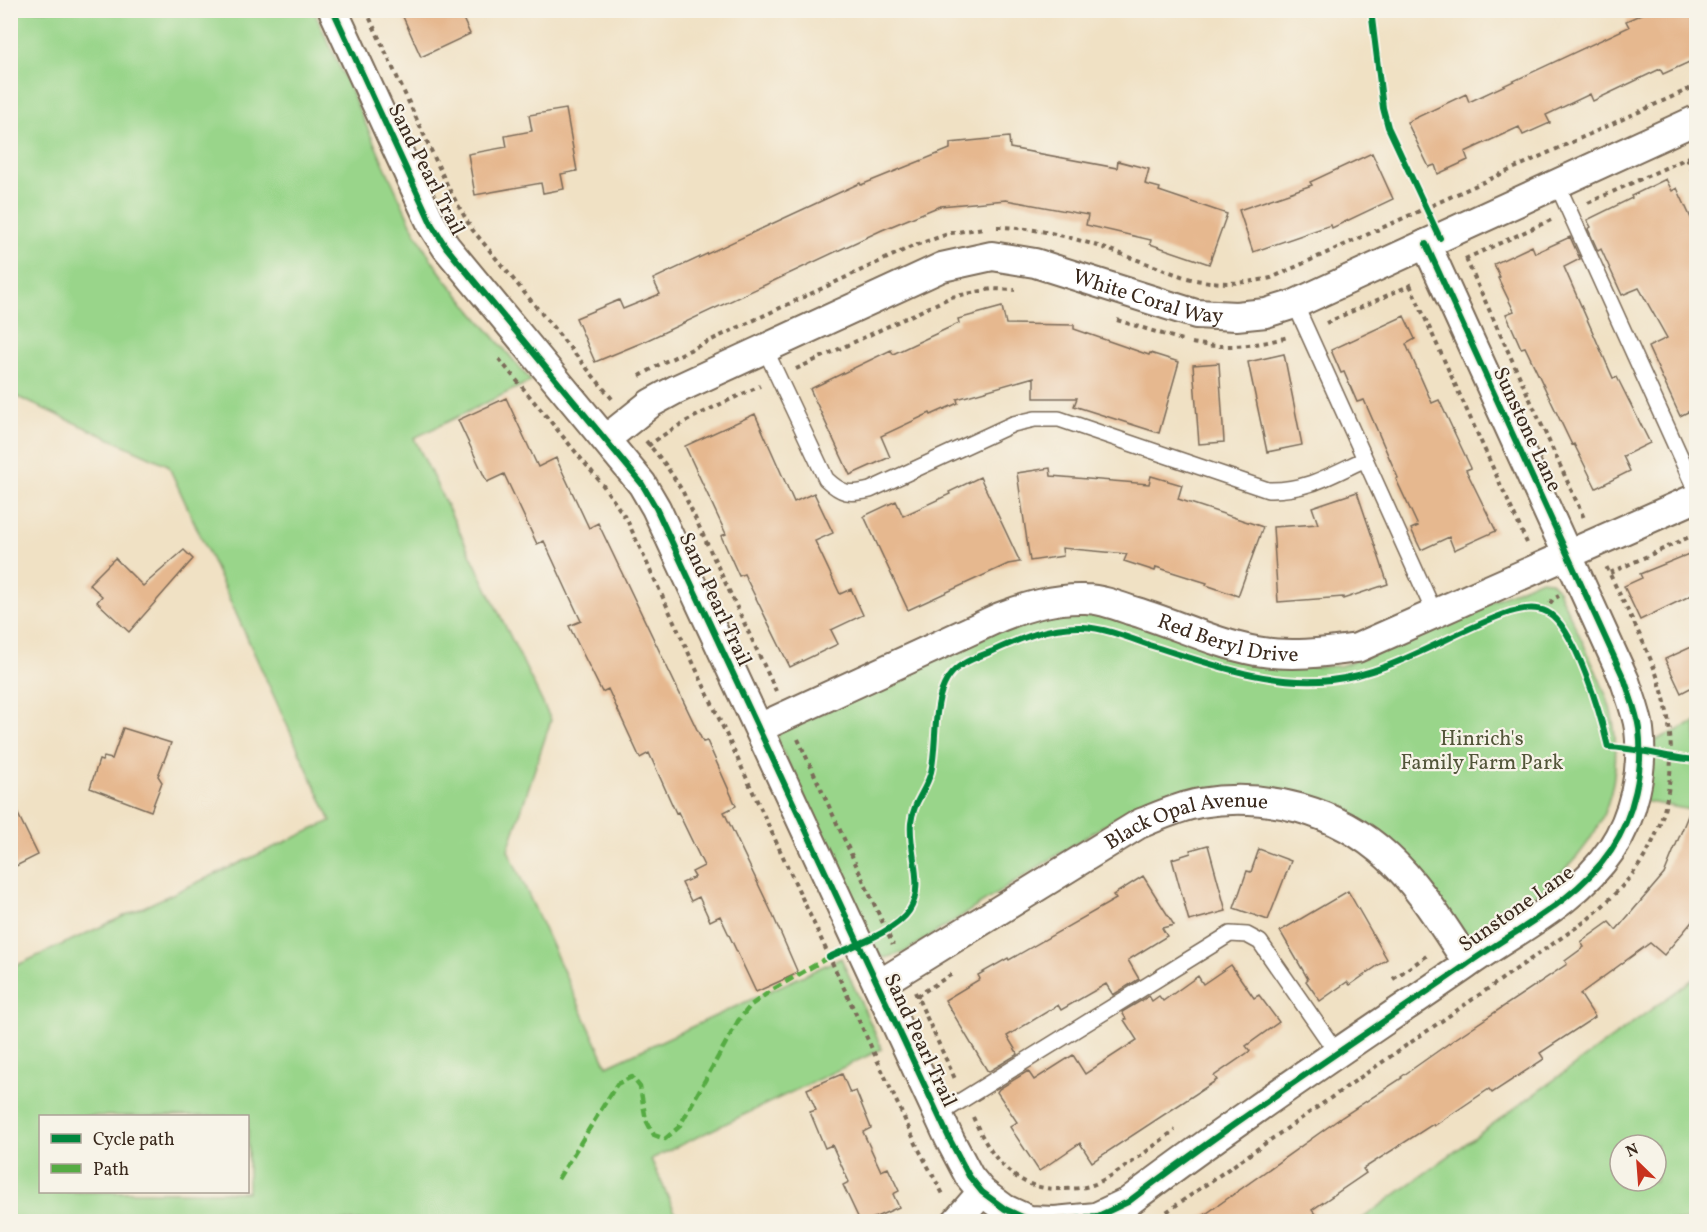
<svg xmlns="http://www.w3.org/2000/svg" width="1707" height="1232" font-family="Vollkorn,serif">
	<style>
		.green { fill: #99d58a; stroke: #6a8054; stroke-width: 1.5; fill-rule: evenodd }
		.building { fill: #e6b88f }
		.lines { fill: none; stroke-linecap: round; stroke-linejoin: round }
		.service-casing { stroke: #7a6a58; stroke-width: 18 }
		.minor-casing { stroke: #7a6a58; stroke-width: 32 }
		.path { stroke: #7a6a58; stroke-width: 4; stroke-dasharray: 4.5 4.5; stroke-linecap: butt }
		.service { stroke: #fff; stroke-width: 15 }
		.minor { stroke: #fff; stroke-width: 28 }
		.quiet { stroke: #55ab43; stroke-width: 4.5; stroke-dasharray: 9 4.5; stroke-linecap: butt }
		.cycleway-casing { stroke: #f7f3e8; stroke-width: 10 }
		.cycleway { stroke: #00873e; stroke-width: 6 }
		.labels { text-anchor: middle; stroke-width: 4.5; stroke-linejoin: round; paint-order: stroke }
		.street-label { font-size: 21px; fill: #3b2a1e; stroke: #f7f3e8 }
		.park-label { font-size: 21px; fill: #525539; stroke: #f7f3e8 }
	</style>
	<rect width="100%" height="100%" fill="#f7f3e8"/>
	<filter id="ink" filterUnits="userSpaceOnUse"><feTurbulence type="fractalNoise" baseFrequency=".0167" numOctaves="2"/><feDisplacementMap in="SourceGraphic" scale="12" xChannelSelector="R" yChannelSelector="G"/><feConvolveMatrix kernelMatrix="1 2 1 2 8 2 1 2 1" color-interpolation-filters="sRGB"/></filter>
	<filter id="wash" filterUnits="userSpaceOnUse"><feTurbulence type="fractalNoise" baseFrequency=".008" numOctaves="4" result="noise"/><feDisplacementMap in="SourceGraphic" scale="24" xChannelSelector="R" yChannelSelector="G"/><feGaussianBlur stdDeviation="1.35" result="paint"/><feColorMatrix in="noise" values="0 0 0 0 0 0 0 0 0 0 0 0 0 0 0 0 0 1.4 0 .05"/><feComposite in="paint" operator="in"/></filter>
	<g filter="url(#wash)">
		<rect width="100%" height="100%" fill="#f0e1c4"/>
		<path class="green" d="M 11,10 L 314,11 L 414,230 L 431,259 L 446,280 L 531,381 L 414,438 L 551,720 L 508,850 L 607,1066 L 841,958 L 882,1049 L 651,1159 L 679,1221 L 11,1221 L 11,968 L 331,821 L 168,465 L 11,394 ZM 248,1116 L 248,1192 L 40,1192 L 40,1116 Z
			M 1539,580 L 1550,581 L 1557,588 C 1573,623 1592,659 1606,695 C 1615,719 1617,742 1615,767 C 1609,850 1541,895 1476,935 L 1463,936 L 1406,862 L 1235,787 L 1191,790 L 1152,800 L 1114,819 L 905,952 L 885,958 L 879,955 L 777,740 L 779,733 L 1012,624 L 1050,612 L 1099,613 L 1311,667 L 1340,666 L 1369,656 Z
			M 1696,722 L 1696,811 L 1643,801 L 1649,743 Z
			M 1696,977 L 1696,1221 L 1359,1221 ZM 1620,1145 L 1656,1145 L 1656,1181 L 1620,1181 Z"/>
		<g id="blocks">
			<path class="building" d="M 400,10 L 459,10 L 470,34 L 421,57 Z
				M 1651,10 L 1696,10 L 1696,59 L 1663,74 L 1660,69 L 1593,101 L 1590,94 L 1546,115 L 1550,123 L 1523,135 L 1519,127 L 1465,152 L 1468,160 L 1438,174 L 1435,165 L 1429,167 L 1407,122 L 1466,94 L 1469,102 L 1629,27 L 1626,21 Z
				M 566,109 L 577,171 L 561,174 L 564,189 L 543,193 L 541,183 L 475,195 L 468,154 L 507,147 L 505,136 L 532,131 L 529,115 Z
				M 1009,137 L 1010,148 L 1117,168 L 1118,161 L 1149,169 L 1145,184 L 1160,188 L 1159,191 L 1227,214 L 1209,264 L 1150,244 L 1151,240 L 1086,225 L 1088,215 L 1006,200 L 940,206 L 882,230 L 641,343 L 595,362 L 576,318 L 619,300 L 623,309 L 660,294 L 653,279 L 860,183 L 861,185 L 950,149 L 950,143 Z
				M 1372,153 L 1393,199 L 1332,228 L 1331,225 L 1253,252 L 1239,210 L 1312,185 L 1310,182 Z
				M 1666,179 L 1672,191 L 1677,188 L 1696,229 L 1696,408 L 1680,416 L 1648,347 L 1667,338 L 1639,288 L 1622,295 L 1601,249 L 1598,251 L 1588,229 L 1591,227 L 1587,220 L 1632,198 L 1631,196 Z
				M 1570,237 L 1580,259 L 1564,267 L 1613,378 L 1617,377 L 1650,443 L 1623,456 L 1630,471 L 1596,488 L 1574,444 L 1572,445 L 1525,347 L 1521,348 L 1506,314 L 1514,311 L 1498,278 L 1500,277 L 1494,264 L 1532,246 L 1535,253 Z
				M 1002,307 L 1006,324 L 1074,325 L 1074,329 L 1149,355 L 1150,353 L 1179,362 L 1159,433 L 1074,406 L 1077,398 L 1034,398 L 1034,377 L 957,399 L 958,403 L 931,415 L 930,413 L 881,436 L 890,457 L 850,475 L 810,389 L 891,350 L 893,354 L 959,323 L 958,319 Z
				M 1404,316 L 1415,339 L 1406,344 L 1432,403 L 1439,400 L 1471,468 L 1466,470 L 1496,531 L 1454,550 L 1449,537 L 1421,550 L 1411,529 L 1418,526 L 1396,479 L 1398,478 L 1364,400 L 1357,402 L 1344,372 L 1341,373 L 1331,350 Z
				M 1284,354 L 1302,445 L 1267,452 L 1248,362 Z
				M 1219,363 L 1224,442 L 1199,444 L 1193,365 Z
				M 506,398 L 538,467 L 556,458 L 589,528 L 598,523 L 703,742 L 707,741 L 736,806 L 724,812 L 771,911 L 798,973 L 756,992 L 720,916 L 710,921 L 699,897 L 691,901 L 682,883 L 695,877 L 692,872 L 704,866 L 678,812 L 676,813 L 649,753 L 640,758 L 608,689 L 602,692 L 569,626 L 581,621 L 544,541 L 537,544 L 504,474 L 487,482 L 458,420 Z
				M 755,414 L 794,502 L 814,493 L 833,533 L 815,541 L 840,594 L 851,589 L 863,615 L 831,630 L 838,644 L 790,667 L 744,574 L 739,576 L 721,536 L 726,534 L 685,446 Z
				M 1050,468 L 1051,476 L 1149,484 L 1151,476 L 1182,485 L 1178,499 L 1263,527 L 1238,596 L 1206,585 L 1207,583 L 1156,567 L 1155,571 L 1124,561 L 1127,554 L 1062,548 L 1063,556 L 1030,561 L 1017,473 Z
				M 980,477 L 1020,562 L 1008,564 L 908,610 L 864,516 L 896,501 L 903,516 L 950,494 L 949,492 Z
				M 1357,492 L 1388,584 L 1343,599 L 1343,597 L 1278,602 L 1273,527 L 1318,524 L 1312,507 Z
				M 184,550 L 193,559 L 129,632 L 97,602 L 102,596 L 89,584 L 115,558 L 143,586 Z
				M 1696,551 L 1696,593 L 1640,620 L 1624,586 L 1642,578 L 1640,574 Z
				M 1696,645 L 1696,685 L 1681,693 L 1665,659 Z
				M 123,728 L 171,743 L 158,776 L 162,782 L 151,811 L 90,788 L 99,760 L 102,761 L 104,757 L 112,759 Z
				M 1696,796 L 1696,917 L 1664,955 L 1650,943 L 1580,994 L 1595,1017 L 1540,1053 L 1544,1059 L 1492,1093 L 1489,1089 L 1434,1126 L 1433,1124 L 1363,1169 L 1366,1173 L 1312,1210 L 1320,1221 L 1196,1221 L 1342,1117 L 1402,1078 L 1401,1077 L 1455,1039 L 1567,964 L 1565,961 L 1584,947 L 1581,942 L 1609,922 L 1616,930 L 1664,874 Z
				M 10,798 L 38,855 L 10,869 Z
				M 1208,845 L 1226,911 L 1189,921 L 1172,859 L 1191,853 L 1190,850 Z
				M 1259,849 L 1291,861 L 1268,920 L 1234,908 L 1247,871 L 1251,872 Z
				M 1143,876 L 1174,925 L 1162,928 L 1167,936 L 1128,960 L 1139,979 L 1113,995 L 1106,984 L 1061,1010 L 1058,1005 L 1007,1036 L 1018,1054 L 988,1072 L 945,1000 L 980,979 L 978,975 L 1008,958 L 1009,960 L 1116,899 L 1113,895 Z
				M 1348,891 L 1387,959 L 1350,985 L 1347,982 L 1320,1001 L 1306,981 L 1308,979 L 1280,931 Z
				M 1231,965 L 1254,998 L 1259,995 L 1279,1022 L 1246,1046 L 1250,1051 L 1214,1076 L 1217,1080 L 1092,1162 L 1080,1143 L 1039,1171 L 1010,1127 L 1017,1122 L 997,1092 L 999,1089 L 1028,1071 L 1034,1080 L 1073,1055 L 1085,1074 L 1137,1040 L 1124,1020 L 1126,1019 L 1122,1012 L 1149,996 L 1152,1001 L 1159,996 L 1163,1001 L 1198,976 L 1203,984 Z
				M 842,1074 L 850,1093 L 856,1091 L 871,1128 L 863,1132 L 881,1171 L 888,1168 L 899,1191 L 893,1194 L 899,1207 L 867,1221 L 860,1221 L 843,1185 L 849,1182 L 832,1145 L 825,1148 L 810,1112 L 816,1110 L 807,1089 Z"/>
		</g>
	</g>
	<g filter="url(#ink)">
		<use href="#blocks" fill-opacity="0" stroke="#7a6a58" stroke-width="1.5"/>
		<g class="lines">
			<g class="service-casing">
				<path id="service" d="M 1557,184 L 1696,491
					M 1295,304 L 1435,614
					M 765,349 L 826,479 C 842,494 849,495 870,490 L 1013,424 L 1035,419 L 1059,419 L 1268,490 C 1306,491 1331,475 1365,459
					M 938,1115 L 1230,934 L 1247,935 L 1260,942 L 1337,1053"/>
			</g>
			<g class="minor-casing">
				<g id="minor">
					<path d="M 333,10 L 432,225 L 446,247 L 642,484 L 656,508 L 950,1140 L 969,1176 L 982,1192 L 1005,1209 L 1029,1220 L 1055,1221 L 1096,1217 L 1128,1202 C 1237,1119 1353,1043 1466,965 C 1515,930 1576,902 1611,850 C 1634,816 1644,769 1639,729 C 1637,713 1630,697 1625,681 L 1426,244"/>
					<path id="s1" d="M 606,439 L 651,403 L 675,390 L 942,267 L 992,256 L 1035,263 L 1196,314 L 1236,316 L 1266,313 L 1295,304 L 1696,120"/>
					<path id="s2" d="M 759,728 L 1000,617 C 1028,606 1055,598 1085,599 C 1100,599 1116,605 1130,610 C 1172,622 1213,643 1256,651 C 1290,657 1323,653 1357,648 L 1696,498"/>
					<path id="s3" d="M 878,985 L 1139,824 C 1159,816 1178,807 1200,803 C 1267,792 1337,810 1388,857 C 1419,885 1444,928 1468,963"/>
					<path d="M 956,1222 L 982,1192"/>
				</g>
			</g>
			<path class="path" d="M 366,10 L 449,189 L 471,228 L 613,400
				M 1687,158 L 1696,179
				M 1588,203 L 1696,154
				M 997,227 C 1062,227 1126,257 1187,278 C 1216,285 1242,284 1271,278 L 1696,86
				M 1465,259 L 1551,220
				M 1466,259 L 1584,518
				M 1410,285 L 1527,543
				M 1117,320 L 1182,340
				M 1326,323 L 1415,283
				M 1192,343 C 1225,349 1256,346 1288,337
				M 499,359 L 602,484 L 627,520 L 918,1148 L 944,1196
				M 796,369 L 951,297 L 992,289 L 1015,290
				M 640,376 L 662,363 L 913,246 L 951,233 L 984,228
				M 646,441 L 665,464 L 682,490 L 776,691
				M 648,446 C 682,420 721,404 760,386
				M 1610,573 L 1696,534
				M 1545,611 L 1553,599 L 1559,596
				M 798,739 L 893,945
				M 1393,979 L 1428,955
				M 915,992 L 956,1081
				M 917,996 L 952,974
				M 973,1117 C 991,1158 1014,1191 1063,1189 C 1074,1189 1085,1188 1095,1184 C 1124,1171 1150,1148 1175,1130
				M 1152,1222 L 1587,920 C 1612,898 1637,874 1652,843 C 1674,799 1676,739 1662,691 C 1649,648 1625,607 1606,566"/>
			<use href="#service" class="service"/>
			<use href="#minor" class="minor"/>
			<path class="quiet" d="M 558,1179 L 617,1084 L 632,1077 L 640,1087 L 646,1120 L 654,1135 L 665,1139 L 679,1127 L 738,1021 L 751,1005 L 772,990 L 834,954"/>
			<g class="cycleway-casing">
				<path id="cycleway" d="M 333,10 L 432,225 L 446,247 L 642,484 L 656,508 L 950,1140 L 969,1176 L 982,1192 L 1005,1209 L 1029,1220 L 1055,1221 L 1096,1217 L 1128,1202 C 1237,1119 1353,1043 1466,965 C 1515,930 1576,902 1611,850 C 1634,816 1644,769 1639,729 C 1637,713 1630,697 1625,681 L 1426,244
					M 1371,10 L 1383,108 L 1388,127 L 1440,238
					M 829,957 C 852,946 895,932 909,911 C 926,886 908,850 911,823 C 913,802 926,791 931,772 C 939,738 928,684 963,664 C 972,658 983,655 993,651 C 1022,638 1049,626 1082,627 C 1105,628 1127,637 1149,645 C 1208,663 1269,687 1331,680 C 1395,673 1451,632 1510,612 C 1522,609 1535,606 1547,612 C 1575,626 1601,716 1608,747 C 1638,748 1667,758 1696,760"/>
			</g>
			<use href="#cycleway" class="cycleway"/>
		</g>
	</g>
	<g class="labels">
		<g class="street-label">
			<text transform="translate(427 169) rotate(63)" y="7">Sand Pearl Trail</text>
			<text dy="7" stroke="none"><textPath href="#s1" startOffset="592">White Coral Way</textPath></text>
			<text transform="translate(1528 429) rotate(65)" y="7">Sunstone Lane</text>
			<text transform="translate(716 599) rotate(65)" y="7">Sand Pearl Trail</text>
			<text dy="7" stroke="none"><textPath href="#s2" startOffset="502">Red Beryl Drive</textPath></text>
			<text dy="7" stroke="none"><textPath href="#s3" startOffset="354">Black Opal Avenue</textPath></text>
			<text transform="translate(1516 908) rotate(-35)" y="7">Sunstone Lane</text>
			<text transform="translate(921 1040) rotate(65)" y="7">Sand Pearl Trail</text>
		</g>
		<g class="park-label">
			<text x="1482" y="745">Hinrich's<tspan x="1482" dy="24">Family Farm Park</tspan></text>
		</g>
	</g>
	<rect width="1707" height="1232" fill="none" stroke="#f7f3e8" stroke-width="36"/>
	<rect x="39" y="1115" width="210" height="78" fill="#f7f3e8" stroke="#aca397" stroke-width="1.5"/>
	<rect x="51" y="1134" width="30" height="9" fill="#00873e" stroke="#aca397" stroke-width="1.5"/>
	<text x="93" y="1145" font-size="18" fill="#3b2a1e">Cycle path</text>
	<rect x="51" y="1164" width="30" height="9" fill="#55ab43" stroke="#aca397" stroke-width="1.5"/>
	<text x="93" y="1175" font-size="18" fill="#3b2a1e">Path</text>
	<g transform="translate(1638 1163) rotate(335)"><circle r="28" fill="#f7f3e8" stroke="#aca397" stroke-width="1.5"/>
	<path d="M0-4.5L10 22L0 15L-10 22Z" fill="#c8321e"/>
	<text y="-9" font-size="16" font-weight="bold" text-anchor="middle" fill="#3b2a1e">N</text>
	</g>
</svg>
